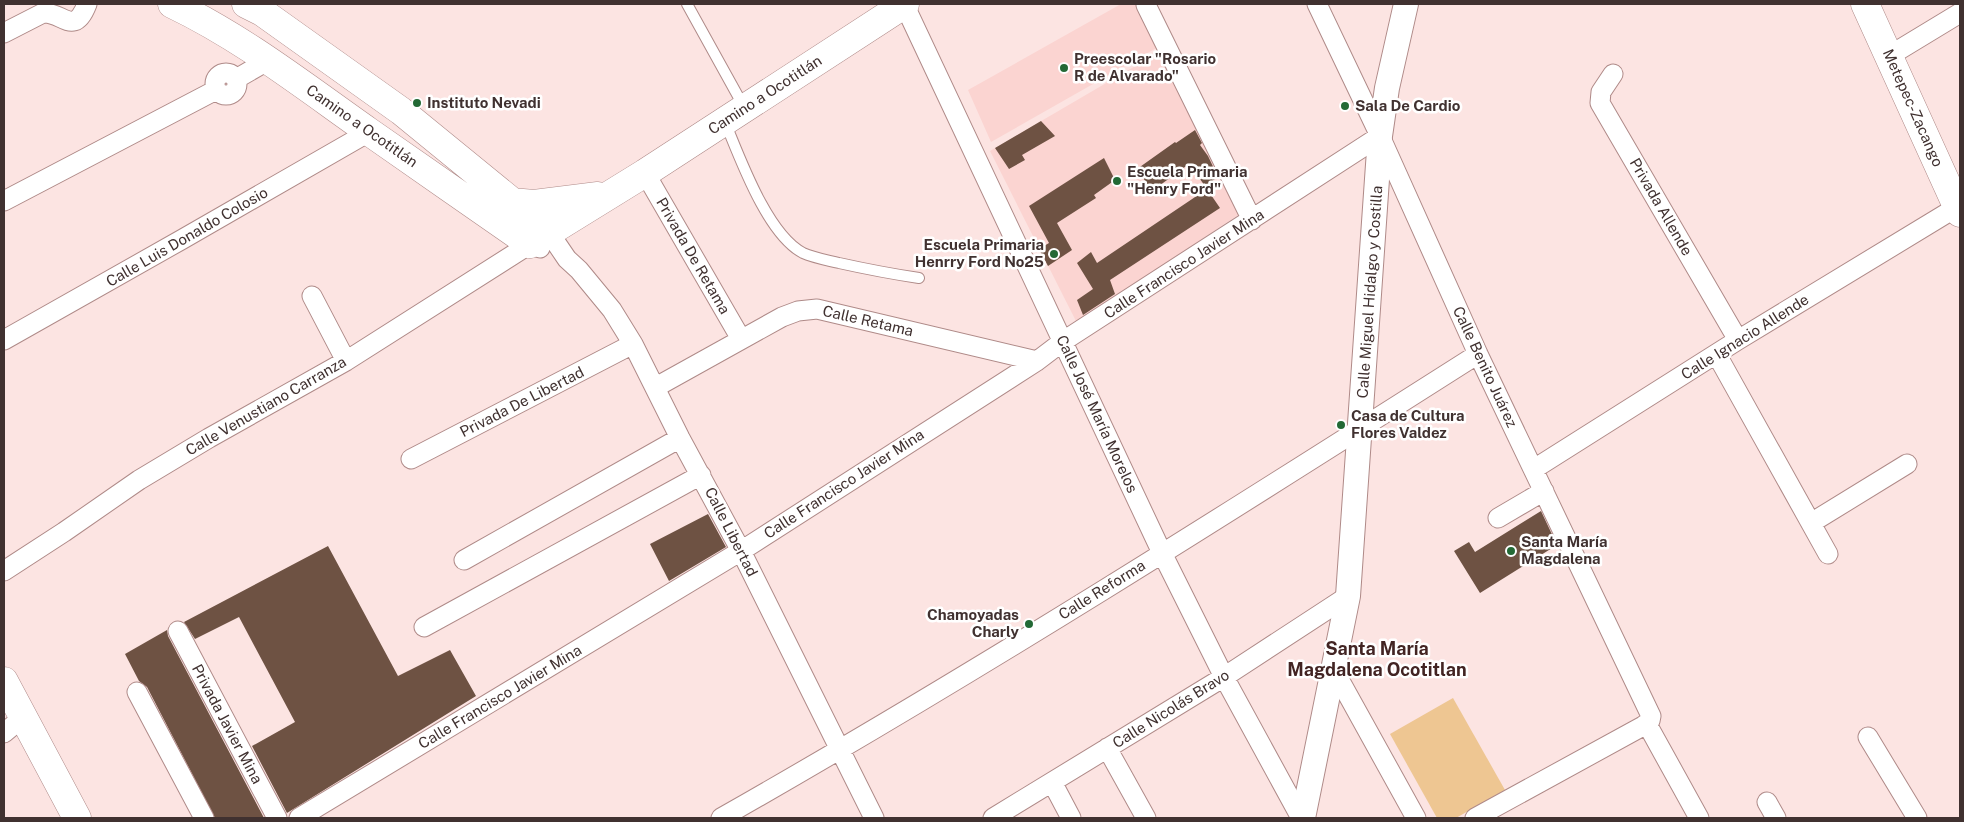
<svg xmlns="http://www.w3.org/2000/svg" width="1964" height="822" font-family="'Public Sans',sans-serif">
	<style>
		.built { fill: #fbd4d1 }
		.green { fill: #eec692 }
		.building { fill: #6e5243 }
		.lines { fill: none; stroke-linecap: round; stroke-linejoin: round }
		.service-casing { stroke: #af8a88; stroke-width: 12 }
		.minor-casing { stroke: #af8a88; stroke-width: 21 }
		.tertiary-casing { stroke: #af8a88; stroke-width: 26 }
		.secondary-casing { stroke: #af8a88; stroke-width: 29 }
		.service { stroke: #fff; stroke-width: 10 }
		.minor { stroke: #fff; stroke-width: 19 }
		.tertiary { stroke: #fff; stroke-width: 24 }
		.secondary { stroke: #fff; stroke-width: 28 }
		.poi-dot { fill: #236935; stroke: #fff; stroke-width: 2 }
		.labels { text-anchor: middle; stroke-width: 5; stroke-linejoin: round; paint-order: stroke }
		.poi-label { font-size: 15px; font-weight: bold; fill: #403130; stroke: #fff; text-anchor: start }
		.street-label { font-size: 15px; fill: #403130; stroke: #fff }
		.quarter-label { font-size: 18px; font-weight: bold; fill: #422423; stroke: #fff }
	</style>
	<rect width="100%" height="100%" fill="#fce4e2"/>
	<path class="built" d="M 1121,4 L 1137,4 L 1160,46 L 991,142 L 968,90 Z
		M 1161,51 L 1244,211 L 1077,323 L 990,151 Z"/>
	<path class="green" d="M 1453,698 L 1505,790 L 1456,818 L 1437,818 L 1390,734 Z"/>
	<path class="building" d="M 1041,121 L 1055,136 L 1022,155 L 1025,160 L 1009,169 L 995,148 Z
		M 1195,130 L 1202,143 L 1200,145 L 1208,156 L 1218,177 L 1205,186 L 1189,164 L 1152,191 L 1137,169 L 1175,142 L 1176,143 Z
		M 1104,158 L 1115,180 L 1094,195 L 1096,198 L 1057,223 L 1072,250 L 1048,266 L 1039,249 L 1049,243 L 1029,206 Z
		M 1207,189 L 1220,208 L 1110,280 L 1115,294 L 1083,315 L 1077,300 L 1093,289 L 1077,263 L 1091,252 L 1097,263 Z
		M 1541,511 L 1557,545 L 1480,593 L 1454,551 L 1469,542 L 1475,552 Z
		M 708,514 L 726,547 L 669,581 L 650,544 Z
		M 328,546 L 398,676 L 450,650 L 476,696 L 287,813 L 252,746 L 295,722 L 239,617 L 195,639 L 184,622 Z
		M 167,630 L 168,636 L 264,818 L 215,818 L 147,687 L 139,681 L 125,654 Z"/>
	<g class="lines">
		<g class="service-casing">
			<path id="service" d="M 687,4 L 744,107
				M 725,122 C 740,158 767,234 803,253 C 814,258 827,260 839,263 C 866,269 892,274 919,278"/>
		</g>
		<g class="minor-casing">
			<path id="minor" d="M 904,4 L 1162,553 L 1224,677 L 1301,818
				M 1317,4 L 1380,136 L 1478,354 L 1651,716 L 1650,721 L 1643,726 L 1475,818
				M 1146,5 L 1252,220
				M 4,33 L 43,13 C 62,11 74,38 87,4
				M 1889,56 L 1960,13
				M215 84a11 11 0 1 1 22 0a11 11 0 1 1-22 0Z
				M 1613,74 L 1601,92 L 1600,103 L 1738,340
				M 236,79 L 269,60
				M 645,173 L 741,339
				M 4,201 L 216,90
				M 548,231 L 567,259 L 579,270 L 612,310 L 633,344 L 680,438 L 741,551 L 874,818
				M 312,296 L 346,361
				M 4,340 L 181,240 L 369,132
				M 1717,355 L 1828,554
				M 656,387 L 782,317 L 798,311 L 817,309 L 1037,361
				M 411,459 L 633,344
				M 1534,469 L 1738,340 L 1957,207
				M 1498,518 L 1544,491
				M 1811,523 L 1907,464
				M 464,560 L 680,438
				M 4,571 L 64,532 L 139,480 L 209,438 L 346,361 L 530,244 L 540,248
				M 424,627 L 701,475
				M 178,631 L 277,818
				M 1334,670 L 1416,818
				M 137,692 L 204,818
				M 1647,724 L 1699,818
				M 4,733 L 22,718
				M 1868,737 L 1917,818
				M 1107,748 L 1146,818
				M 1052,782 L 1071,818
				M 1767,802 L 1776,818
				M 299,818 L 741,551 L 1037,361 L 1062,342 L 1380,136
				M 721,818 C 978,672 1228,513 1478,354
				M 993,818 L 1224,677 L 1348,596"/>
		</g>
		<g class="tertiary-casing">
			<path id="tertiary" d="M 1303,818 L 1348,596 L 1380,136 L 1387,88 L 1406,4"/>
		</g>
		<g class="secondary-casing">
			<path id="secondary" d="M 172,4 C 243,38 304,86 368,131 C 422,169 476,206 530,244 L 645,173 L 905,4
				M 246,4 L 262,12 L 401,111 L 548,231
				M 1865,4 L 1960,213
				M 511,202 L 534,204 L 598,196
				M 4,681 L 77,818"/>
		</g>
		<use href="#service" class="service"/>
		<use href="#minor" class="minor"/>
		<use href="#tertiary" class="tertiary"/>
		<use href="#secondary" class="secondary"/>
	</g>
	<g class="poi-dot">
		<circle cx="1064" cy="68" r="5"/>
		<circle cx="417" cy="103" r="5"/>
		<circle cx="1345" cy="106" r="5"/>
		<circle cx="1117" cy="181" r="5"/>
		<circle cx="1054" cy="254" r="5"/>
		<circle cx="1341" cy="425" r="5"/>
		<circle cx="1511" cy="551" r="5"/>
		<circle cx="1029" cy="624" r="5"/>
	</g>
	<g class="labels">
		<g class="poi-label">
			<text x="1074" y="64">Preescolar "Rosario<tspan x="1074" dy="17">R de Alvarado"</tspan></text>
			<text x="427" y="108">Instituto Nevadi</text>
			<text x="1355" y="111">Sala De Cardio</text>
			<text x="1127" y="177">Escuela Primaria<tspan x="1127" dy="17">"Henry Ford"</tspan></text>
			<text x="1044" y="250" text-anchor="end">Escuela Primaria<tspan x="1044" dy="17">Henrry Ford No25</tspan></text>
			<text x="1351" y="421">Casa de Cultura<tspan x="1351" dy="17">Flores Valdez</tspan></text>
			<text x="1521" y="547">Santa María<tspan x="1521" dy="17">Magdalena</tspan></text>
			<text x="1019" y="620" text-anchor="end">Chamoyadas<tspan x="1019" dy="17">Charly</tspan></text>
		</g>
		<g class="street-label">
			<text transform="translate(765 95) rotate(-33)" y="5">Camino a Ocotitlán</text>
			<text transform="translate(1913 108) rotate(66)" y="5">Metepec-Zacango</text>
			<text transform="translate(362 126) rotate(35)" y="5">Camino a Ocotitlán</text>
			<text transform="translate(1661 207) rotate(60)" y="5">Privada Allende</text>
			<text transform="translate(187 237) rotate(-30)" y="5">Calle Luis Donaldo Colosio</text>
			<text transform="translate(693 256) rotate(60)" y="5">Privada De Retama</text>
			<text transform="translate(1184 264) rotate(-33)" y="5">Calle Francisco Javier Mina</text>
			<text transform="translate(1370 292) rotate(-86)" y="5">Calle Miguel Hidalgo y Costilla</text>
			<text transform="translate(868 321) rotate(13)" y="5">Calle Retama</text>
			<text transform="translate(1745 337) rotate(-32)" y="5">Calle Ignacio Allende</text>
			<text transform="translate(1485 367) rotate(65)" y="5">Calle Benito Juárez</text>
			<text transform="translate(522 402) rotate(-27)" y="5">Privada De Libertad</text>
			<text transform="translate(266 406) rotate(-30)" y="5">Calle Venustiano Carranza</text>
			<text transform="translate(1097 414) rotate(65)" y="5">Calle José María Morelos</text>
			<text transform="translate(844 484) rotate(-33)" y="5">Calle Francisco Javier Mina</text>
			<text transform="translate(731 532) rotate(63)" y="5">Calle Libertad</text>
			<text transform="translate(1102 590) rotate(-32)" y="5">Calle Reforma</text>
			<text transform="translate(500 697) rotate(-31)" y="5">Calle Francisco Javier Mina</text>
			<text transform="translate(1171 709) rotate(-32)" y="5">Calle Nicolás Bravo</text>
			<text transform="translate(227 724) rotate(62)" y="5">Privada Javier Mina</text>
		</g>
		<g class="quarter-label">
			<text x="1377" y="655">Santa María<tspan x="1377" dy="21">Magdalena Ocotitlan</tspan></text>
		</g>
	</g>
	<rect width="1964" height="822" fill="none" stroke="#403130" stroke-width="10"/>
</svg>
